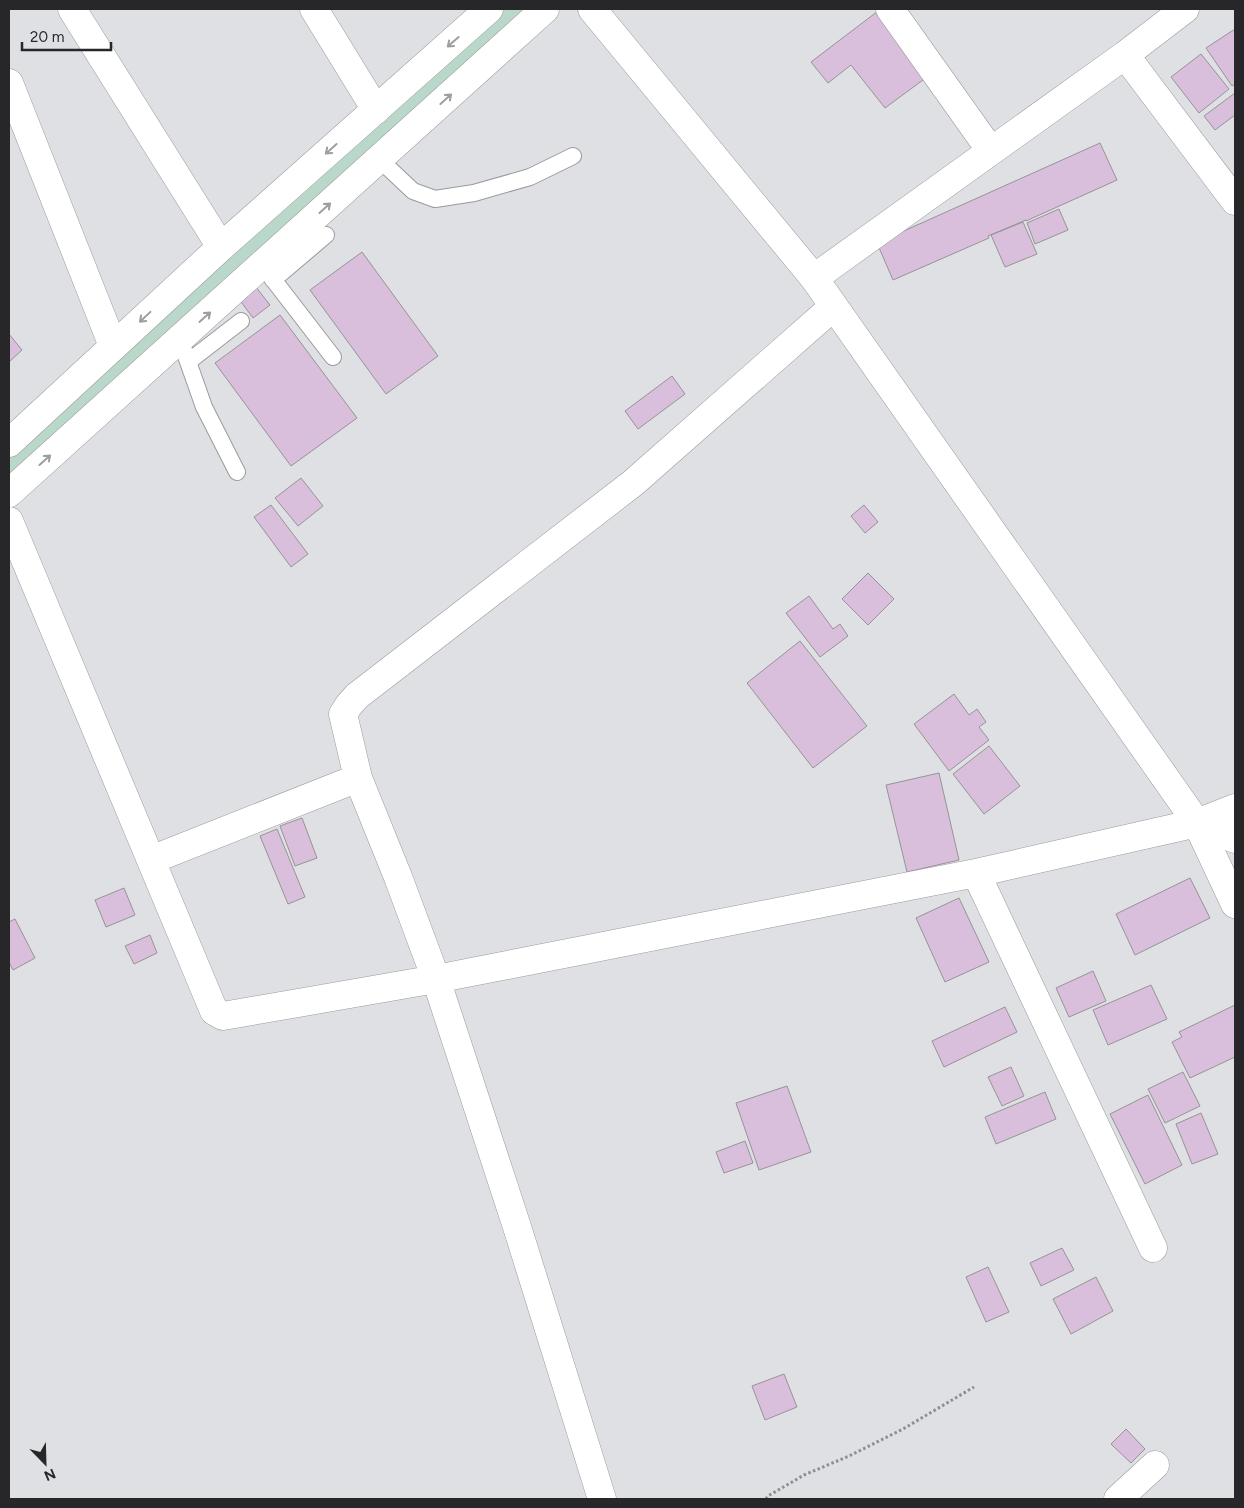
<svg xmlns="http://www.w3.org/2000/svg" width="1244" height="1508" font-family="Figtree,sans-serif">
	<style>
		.green { fill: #bad8c9 }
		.building { fill: #dabfdc; stroke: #969396 }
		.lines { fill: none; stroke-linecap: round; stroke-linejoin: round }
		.service-casing { stroke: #9a9a9e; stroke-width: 18 }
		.minor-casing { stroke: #9a9a9e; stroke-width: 29 }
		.tertiary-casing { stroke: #9a9a9e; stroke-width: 29 }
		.path { stroke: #8d8e91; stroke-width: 3; stroke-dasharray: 2.5 2.5; stroke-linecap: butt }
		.service { stroke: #fff; stroke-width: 16 }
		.minor { stroke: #fff; stroke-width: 28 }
		.tertiary { stroke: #fff; stroke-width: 28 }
		.oneway { stroke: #9e9e9f }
	</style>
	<rect width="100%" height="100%" fill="#dfe0e4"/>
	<path class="green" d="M 494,9 L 530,9 L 9,482 L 9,440 Z"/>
	<path class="building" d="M 878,11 L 927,77 L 885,108 L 851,65 L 828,83 L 811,62 Z
		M 1235,29 L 1235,84 L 1232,86 L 1206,48 Z
		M 1201,54 L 1229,89 L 1199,113 L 1171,77 Z
		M 1235,93 L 1235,115 L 1215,130 L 1204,116 Z
		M 1100,143 L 1117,180 L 1026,221 L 1026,220 L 988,236 L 989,238 L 893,280 L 877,243 Z
		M 1059,209 L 1068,230 L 1035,244 L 1027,223 Z
		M 1023,222 L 1037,254 L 1005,267 L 991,235 Z
		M 362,252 L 438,356 L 386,394 L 310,290 Z
		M 255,286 L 270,305 L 253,318 L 239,299 Z
		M 280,315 L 357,418 L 291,466 L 215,363 Z
		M 9,334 L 22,350 L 9,362 Z
		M 672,376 L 685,394 L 638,429 L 625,411 Z
		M 301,478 L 323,506 L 298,526 L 275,498 Z
		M 271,505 L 308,554 L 291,567 L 254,517 Z
		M 864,505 L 878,522 L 865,533 L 851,516 Z
		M 868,573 L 894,599 L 868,625 L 842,599 Z
		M 809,596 L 833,629 L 840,624 L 848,636 L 820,657 L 786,613 Z
		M 800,641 L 867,726 L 813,768 L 747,683 Z
		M 954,694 L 969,715 L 977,709 L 986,722 L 979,727 L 989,740 L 949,771 L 914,724 Z
		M 989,746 L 1020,786 L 984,814 L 953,774 Z
		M 939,773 L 959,860 L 907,872 L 886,785 Z
		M 302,818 L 317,858 L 295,866 L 280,826 Z
		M 277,829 L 305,897 L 288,904 L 260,836 Z
		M 1190,878 L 1210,918 L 1135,955 L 1116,914 Z
		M 124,888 L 135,915 L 106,927 L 95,900 Z
		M 959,898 L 989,962 L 945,982 L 916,918 Z
		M 15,919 L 35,958 L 13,970 L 9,962 L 9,922 Z
		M 150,935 L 157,953 L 134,964 L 125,946 Z
		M 1093,971 L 1106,1001 L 1069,1017 L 1056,988 Z
		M 1151,985 L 1167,1019 L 1108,1045 L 1093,1010 Z
		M 1235,1005 L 1235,1057 L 1190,1078 L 1172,1042 L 1182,1037 L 1179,1032 Z
		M 1005,1007 L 1017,1032 L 944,1067 L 932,1041 Z
		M 1011,1067 L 1024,1096 L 1002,1106 L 988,1077 Z
		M 1183,1072 L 1200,1106 L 1165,1123 L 1148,1089 Z
		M 787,1086 L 811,1152 L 759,1170 L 736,1103 Z
		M 1045,1092 L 1056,1119 L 996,1144 L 985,1117 Z
		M 1148,1095 L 1182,1165 L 1145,1184 L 1110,1114 Z
		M 1201,1113 L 1218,1154 L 1192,1164 L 1176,1124 Z
		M 745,1141 L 753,1163 L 724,1173 L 716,1152 Z
		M 1062,1248 L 1074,1270 L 1041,1286 L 1030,1263 Z
		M 988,1267 L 1009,1312 L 986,1322 L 966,1277 Z
		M 1096,1277 L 1113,1311 L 1071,1334 L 1053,1299 Z
		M 784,1374 L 797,1407 L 765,1420 L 752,1386 Z
		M 1126,1429 L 1145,1449 L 1131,1463 L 1111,1444 Z"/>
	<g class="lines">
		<g class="service-casing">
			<path id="service" d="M 379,159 L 413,191 L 435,199 L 474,193 L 530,177 L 573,156
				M 262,265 L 333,357
				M 273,280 L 326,235
				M 180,339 L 204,407 L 237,472
				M 188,362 L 241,321"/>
		</g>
		<g class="minor-casing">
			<path id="minor" d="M 72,9 L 221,247
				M 314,9 L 376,110
				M 890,9 L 991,151
				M 1125,55 L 1235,201
				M 9,83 L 113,346
				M 814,278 L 1125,55 L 1185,9
				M 9,521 L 214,1011 L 223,1016 L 436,979 L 976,873 L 1197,823 L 1235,808
				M 1197,823 L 1235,904
				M 151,860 L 358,778
				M 976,873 L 1153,1248
				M 602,1499 L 518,1230 L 436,979 L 398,877 L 358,778 L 343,714 L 349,705 L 357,696 L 633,483 L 833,307
				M 1118,1499 L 1155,1465"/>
		</g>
		<g class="tertiary-casing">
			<path id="tertiary" d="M 592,9 L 814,278 L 1197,823 L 1235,839
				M 9,443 L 221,247 L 489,9
				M 9,493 L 545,9"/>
		</g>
		<path class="path" d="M 766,1499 L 768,1496 L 804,1475 L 849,1456 L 903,1429 L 974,1387"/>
		<use href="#service" class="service"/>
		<use href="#minor" class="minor"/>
		<use href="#tertiary" class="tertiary"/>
	</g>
	<defs><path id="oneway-shaft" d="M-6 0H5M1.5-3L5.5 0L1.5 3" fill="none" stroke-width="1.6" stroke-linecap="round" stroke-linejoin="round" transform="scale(1.25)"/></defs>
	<g class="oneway">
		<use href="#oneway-shaft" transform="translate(453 42) rotate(139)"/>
		<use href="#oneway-shaft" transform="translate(446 99) rotate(-42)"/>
		<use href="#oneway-shaft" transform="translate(331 149) rotate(138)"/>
		<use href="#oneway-shaft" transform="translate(325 208) rotate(-42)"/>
		<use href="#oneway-shaft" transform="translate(145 317) rotate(137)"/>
		<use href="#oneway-shaft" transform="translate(205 317) rotate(-42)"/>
		<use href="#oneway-shaft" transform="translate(45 460) rotate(-42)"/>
	</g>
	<rect width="1244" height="1508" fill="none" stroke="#272729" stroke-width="20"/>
	<g transform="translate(45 1463) rotate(157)" stroke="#dfe0e4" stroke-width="4" paint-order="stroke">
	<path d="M0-4L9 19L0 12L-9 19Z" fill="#272729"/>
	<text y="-8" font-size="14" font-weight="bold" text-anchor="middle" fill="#272729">N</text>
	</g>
	<path d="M22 42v8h89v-8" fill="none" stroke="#272729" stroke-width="2.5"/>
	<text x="30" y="42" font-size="15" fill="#272729" stroke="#dfe0e4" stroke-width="4" paint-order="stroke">20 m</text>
</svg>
